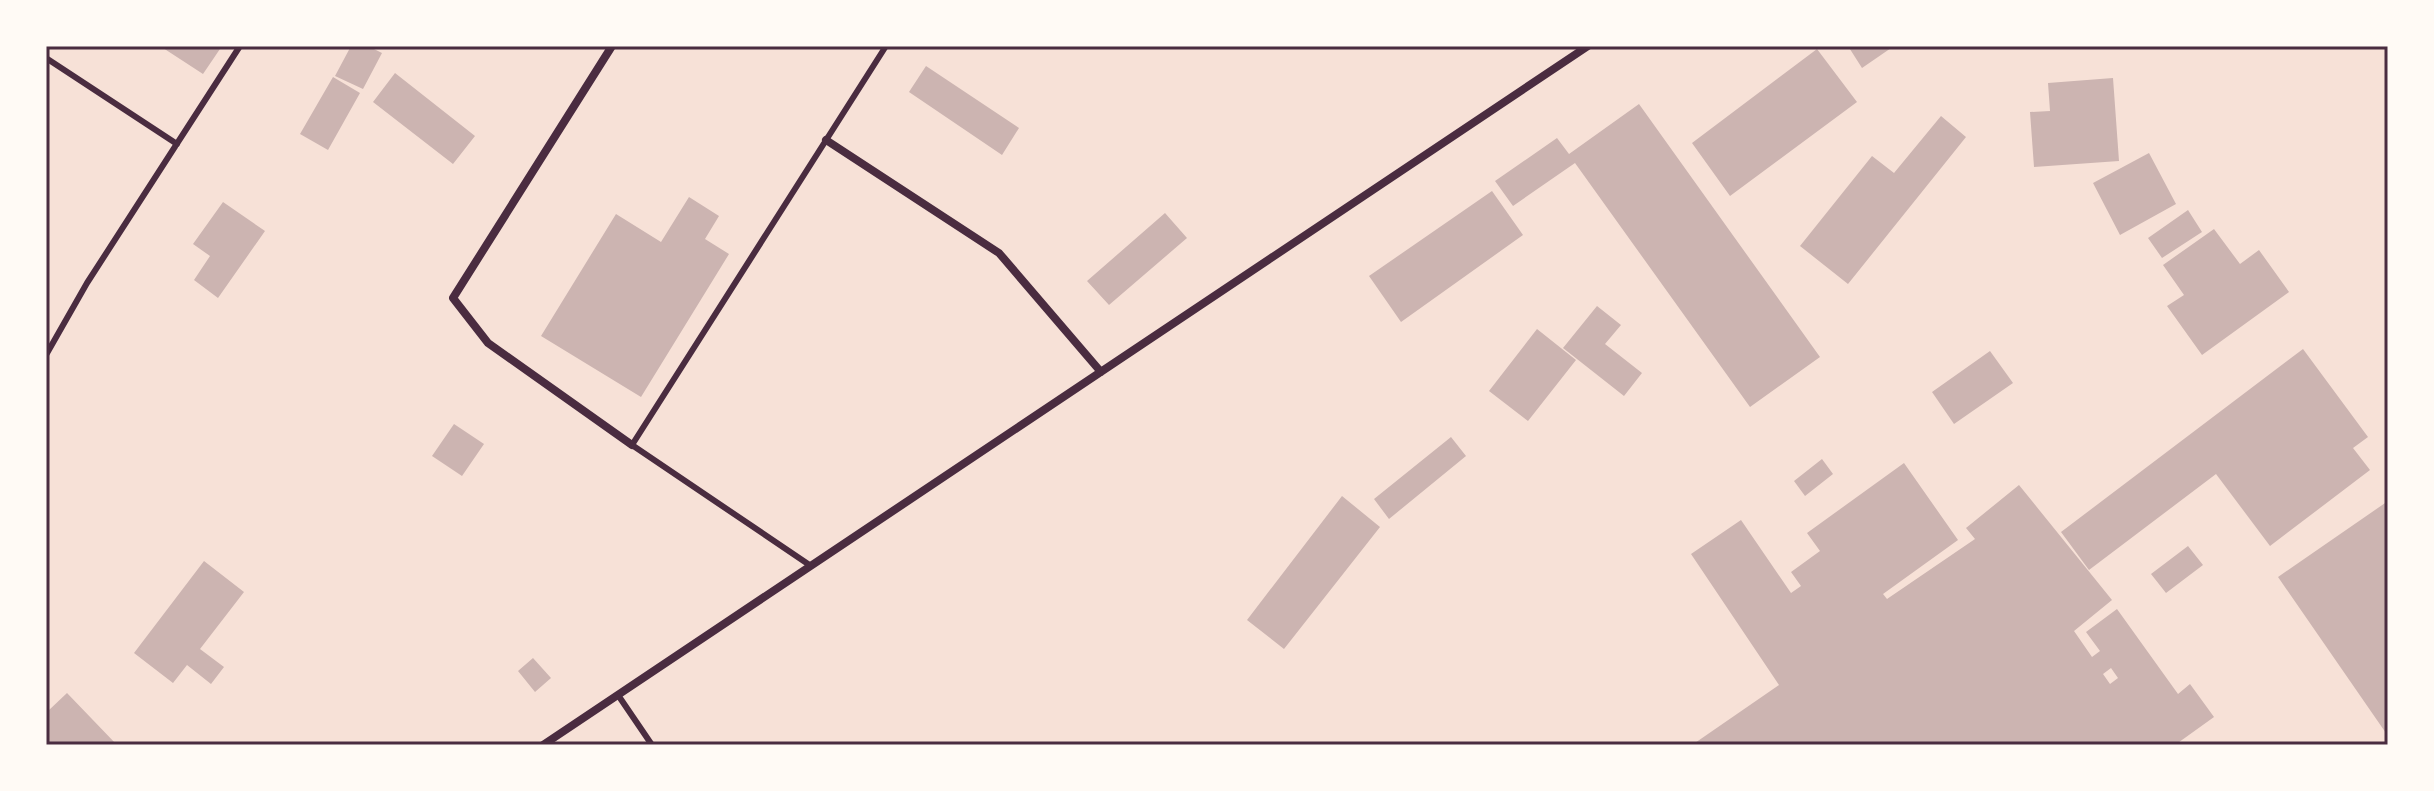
<svg xmlns="http://www.w3.org/2000/svg" width="2434" height="791" font-family="'Source Sans 3',sans-serif">
	<style>
		.building { fill: #ccb4b1; fill-rule: evenodd }
		.lines { fill: none; stroke-linecap: round; stroke-linejoin: round }
		.service { stroke: #4a2c40; stroke-width: 6 }
		.minor { stroke: #4a2c40; stroke-width: 8 }
		.neatline { fill: none; stroke: #4a2c40; stroke-width: 3 }
	</style>
	<rect width="100%" height="100%" fill="#f7e1d7"/>
	<path class="building" d="M 160,46 L 222,46 L 203,74 Z
		M 351,46 L 368,46 L 382,53 L 363,89 L 335,76 Z
		M 1848,46 L 1894,46 L 1862,68 Z
		M 1817,49 L 1857,102 L 1730,196 L 1692,143 Z
		M 926,66 L 1019,128 L 1002,155 L 909,92 Z
		M 395,73 L 475,136 L 453,164 L 373,102 Z
		M 333,77 L 360,93 L 328,150 L 300,134 Z
		M 2113,78 L 2119,161 L 2034,167 L 2030,112 L 2050,111 L 2048,83 Z
		M 1639,104 L 1820,357 L 1750,407 L 1575,163 L 1513,206 L 1495,181 L 1557,138 L 1569,154 Z
		M 1941,116 L 1966,137 L 1848,284 L 1800,246 L 1872,156 L 1894,173 Z
		M 2149,153 L 2176,204 L 2120,235 L 2093,183 Z
		M 1492,191 L 1523,235 L 1401,322 L 1369,276 Z
		M 689,197 L 719,216 L 705,239 L 729,254 L 641,397 L 541,336 L 616,214 L 661,242 Z
		M 223,202 L 265,231 L 218,298 L 194,280 L 210,256 L 193,244 Z
		M 2188,210 L 2202,232 L 2162,258 L 2148,238 Z
		M 1165,213 L 1187,238 L 1109,305 L 1087,281 Z
		M 2214,229 L 2240,264 L 2259,250 L 2289,292 L 2202,355 L 2167,306 L 2184,295 L 2163,265 Z
		M 1597,306 L 1621,325 L 1605,344 L 1642,373 L 1624,396 L 1563,348 Z
		M 1537,329 L 1576,360 L 1528,421 L 1489,391 Z
		M 2303,349 L 2368,437 L 2353,448 L 2370,470 L 2270,546 L 2216,474 L 2089,570 L 2061,532 Z
		M 1990,351 L 2013,383 L 1954,424 L 1932,392 Z
		M 454,424 L 484,444 L 462,476 L 432,456 Z
		M 1451,437 L 1466,456 L 1389,519 L 1374,499 Z
		M 1822,459 L 1833,474 L 1805,496 L 1794,481 Z
		M 1904,463 L 1958,540 L 1883,594 L 1887,599 L 1975,539 L 1966,528 L 2019,485 L 2112,600 L 2074,631 L 2092,657 L 2100,651 L 2086,632 L 2117,609 L 2178,694 L 2190,684 L 2214,717 L 2175,745 L 1692,745 L 1779,685 L 1691,554 L 1741,520 L 1791,593 L 1801,586 L 1791,572 L 1820,551 L 1807,533 ZM 2111,668 L 2118,678 L 2110,684 L 2103,674 Z
		M 1342,496 L 1380,527 L 1284,649 L 1247,620 Z
		M 2388,501 L 2388,736 L 2278,577 Z
		M 2188,546 L 2203,565 L 2166,593 L 2151,574 Z
		M 204,561 L 244,592 L 200,649 L 224,667 L 211,684 L 187,665 L 173,683 L 134,653 Z
		M 533,658 L 551,678 L 535,692 L 518,671 Z
		M 67,693 L 117,745 L 46,745 L 46,708 L 48,711 Z"/>
	<g class="lines">
		<path class="service" d="M 46,58 L 177,144
			M 46,355 L 87,283 L 240,46
			M 811,566 L 632,445 L 886,46
			M 618,695 L 652,745"/>
		<path class="minor" d="M 612,46 L 453,298 L 488,343 L 632,445
			M 826,140 L 999,253 L 1101,372
			M 543,745 L 1588,46"/>
	</g>
	<rect width="2434" height="791" fill="none" stroke="#fffaf5" stroke-width="96"/>
	<rect x="48" y="48" width="2338" height="695" class="neatline"/>
</svg>
